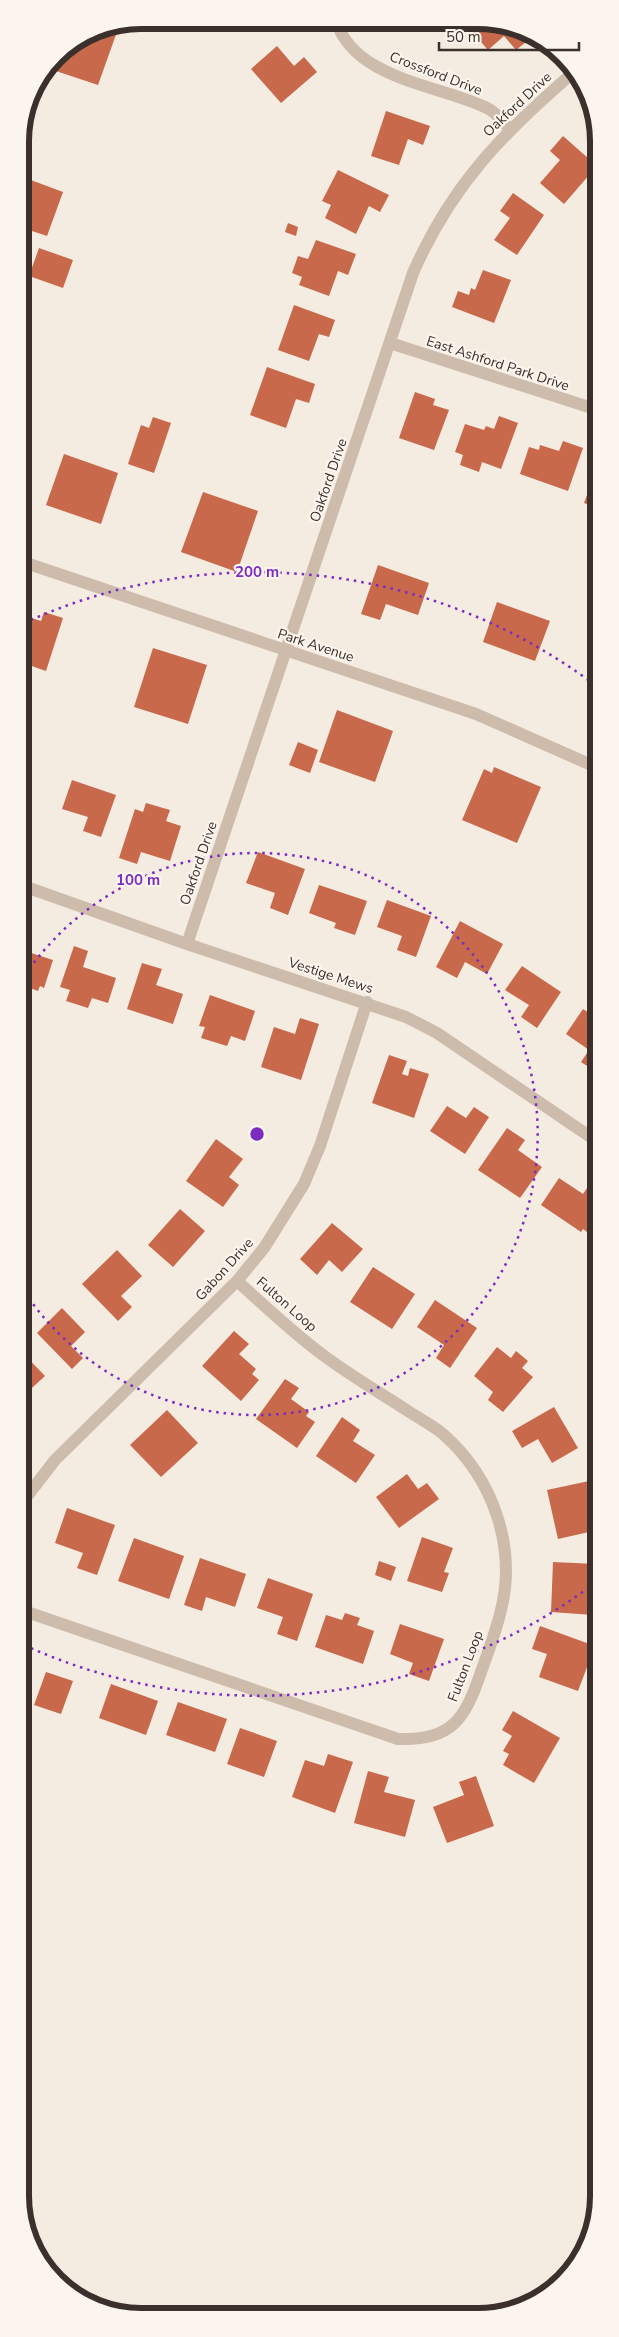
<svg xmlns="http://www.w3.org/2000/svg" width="619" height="2337" font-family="'Nunito Sans',sans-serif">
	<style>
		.building { fill: #c8694b }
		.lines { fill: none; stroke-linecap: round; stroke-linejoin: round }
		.street { stroke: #cdbbac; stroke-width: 12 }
		.ring { fill: none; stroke: #7b2cbf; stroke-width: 2.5; stroke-dasharray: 2.5 5 }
		.labels { text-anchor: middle; stroke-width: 4.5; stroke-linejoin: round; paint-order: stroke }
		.street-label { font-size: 14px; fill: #3b302b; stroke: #fbf5ee }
		.rim { fill: none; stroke: #3b302b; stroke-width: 6 }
		.centre { fill: #7b2cbf; stroke: #fbf5ee; stroke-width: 2.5 }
		.ring-label { font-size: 15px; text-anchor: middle; font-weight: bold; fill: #7b2cbf; stroke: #fbf5ee; stroke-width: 4.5; stroke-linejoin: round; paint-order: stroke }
	</style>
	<rect width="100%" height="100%" fill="#f4ebe1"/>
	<path class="building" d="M 465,22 L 502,22 L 531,38 L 516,50 L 504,36 L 488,50 L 464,23 Z
		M 109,26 L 118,29 L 98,85 L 47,68 L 56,55 L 95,29 Z
		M 277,46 L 294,66 L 304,57 L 317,72 L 281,103 L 251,69 Z
		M 386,111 L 430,126 L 423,145 L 408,139 L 399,165 L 371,156 Z
		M 563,136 L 597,166 L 564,204 L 540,183 L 560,160 L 550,151 Z
		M 338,170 L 389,195 L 380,212 L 369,206 L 356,234 L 325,218 L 331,205 L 322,201 Z
		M 20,176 L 63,192 L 47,236 L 20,227 Z
		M 513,193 L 544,215 L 517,255 L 494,240 L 510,218 L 500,211 Z
		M 288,223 L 298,227 L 296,236 L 285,232 Z
		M 316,240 L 356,254 L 348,275 L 338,271 L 329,296 L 299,285 L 302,277 L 292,273 L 298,256 L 308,259 Z
		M 39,248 L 73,260 L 63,288 L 29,276 Z
		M 483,270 L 511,280 L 494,323 L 452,307 L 458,291 L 469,295 L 471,288 L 475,290 Z
		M 294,305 L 335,320 L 329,337 L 319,334 L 309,361 L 278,350 Z
		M 267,367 L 315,384 L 309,403 L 296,399 L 286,428 L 250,415 Z
		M 415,392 L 435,399 L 433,405 L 449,410 L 434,450 L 399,438 Z
		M 499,416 L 518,423 L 501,469 L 482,462 L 479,472 L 460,465 L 463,455 L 455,452 L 465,424 L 484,430 L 486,426 L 494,429 Z
		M 153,417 L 171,423 L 154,473 L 128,464 L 141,425 L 149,428 Z
		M 563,441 L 583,448 L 568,491 L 520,474 L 529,447 L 539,450 L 540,445 L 559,451 Z
		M 64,454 L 118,473 L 101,524 L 46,505 Z
		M 598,465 L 598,508 L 584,503 Z
		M 203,492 L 258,511 L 237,572 L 181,552 Z
		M 378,565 L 429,583 L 418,615 L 386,604 L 380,620 L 361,614 Z
		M 497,602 L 550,621 L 535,661 L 483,642 Z
		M 20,604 L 28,607 L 25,616 L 41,621 L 44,612 L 63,618 L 46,671 L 20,662 Z
		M 153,648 L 207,665 L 188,724 L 134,707 Z
		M 337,710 L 393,731 L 375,782 L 319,762 Z
		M 298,742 L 318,750 L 310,773 L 289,765 Z
		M 494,767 L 541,787 L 517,843 L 462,820 L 484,769 L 492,773 Z
		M 72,780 L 116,795 L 101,837 L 83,831 L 88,817 L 62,809 Z
		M 146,803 L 170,810 L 166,821 L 181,826 L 170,861 L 141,852 L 137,864 L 119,858 L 135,809 L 143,812 Z
		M 258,852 L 305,869 L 288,915 L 270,908 L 275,893 L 246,883 Z
		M 319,885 L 367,901 L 355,935 L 334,928 L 336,923 L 309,913 Z
		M 387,900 L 431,916 L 416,957 L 397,950 L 402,936 L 377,927 Z
		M 460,921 L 503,944 L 487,974 L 465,962 L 457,978 L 436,967 Z
		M 74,946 L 88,951 L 83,967 L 116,978 L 108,1003 L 92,998 L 88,1008 L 66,1001 L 70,990 L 60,987 Z
		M 25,951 L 53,960 L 44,988 L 40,986 L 38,991 L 21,985 L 21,954 L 24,955 Z
		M 142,963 L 162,969 L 156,985 L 183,994 L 173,1024 L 127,1009 Z
		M 522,966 L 561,992 L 537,1028 L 521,1017 L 529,1005 L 505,990 Z
		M 210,995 L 255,1011 L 245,1041 L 231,1036 L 227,1046 L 201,1038 L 205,1027 L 199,1026 Z
		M 583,1009 L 594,1016 L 598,1009 L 598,1073 L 581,1062 L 589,1050 L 566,1034 Z
		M 300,1018 L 319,1024 L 301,1080 L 261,1067 L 274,1027 L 295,1034 Z
		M 389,1055 L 407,1061 L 402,1074 L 408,1076 L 410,1068 L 429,1074 L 414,1118 L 372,1103 Z
		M 447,1106 L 466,1118 L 474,1107 L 489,1117 L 465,1154 L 430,1131 Z
		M 507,1128 L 525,1140 L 518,1150 L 542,1167 L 520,1198 L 478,1170 Z
		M 216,1139 L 243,1159 L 229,1177 L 239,1185 L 223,1207 L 186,1181 Z
		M 559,1178 L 583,1194 L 589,1185 L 598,1191 L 598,1224 L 591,1235 L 583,1229 L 581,1232 L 541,1205 Z
		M 180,1209 L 205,1231 L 173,1267 L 148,1245 Z
		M 332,1223 L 363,1249 L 342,1272 L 329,1260 L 317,1275 L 300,1259 Z
		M 117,1250 L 142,1276 L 121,1296 L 132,1307 L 118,1321 L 82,1284 Z
		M 373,1267 L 415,1294 L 392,1329 L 350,1302 Z
		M 435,1300 L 477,1328 L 450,1368 L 436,1358 L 444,1345 L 417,1327 Z
		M 62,1308 L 85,1332 L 71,1346 L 83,1358 L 72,1369 L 37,1333 Z
		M 234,1331 L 249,1344 L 239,1354 L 256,1369 L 252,1374 L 259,1380 L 241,1401 L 202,1366 Z
		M 497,1347 L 511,1358 L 516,1351 L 528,1361 L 522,1368 L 533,1377 L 503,1412 L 488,1400 L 493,1392 L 474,1376 Z
		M 21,1351 L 45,1376 L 21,1398 Z
		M 285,1379 L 299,1388 L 291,1399 L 309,1412 L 306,1416 L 315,1422 L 297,1448 L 256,1419 Z
		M 554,1407 L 578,1448 L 552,1463 L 538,1439 L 522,1448 L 512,1431 Z
		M 167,1410 L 198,1443 L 161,1477 L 130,1445 Z
		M 342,1417 L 360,1430 L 353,1441 L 375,1455 L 356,1483 L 316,1456 Z
		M 407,1474 L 418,1489 L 427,1483 L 439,1499 L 399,1528 L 376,1497 Z
		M 589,1481 L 598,1530 L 558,1539 L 547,1490 Z
		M 67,1508 L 115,1525 L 97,1575 L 77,1568 L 83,1553 L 55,1543 Z
		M 422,1537 L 453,1548 L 444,1572 L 449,1573 L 442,1592 L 407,1581 Z
		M 134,1538 L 184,1556 L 169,1599 L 118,1581 Z
		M 200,1558 L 246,1574 L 235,1607 L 206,1597 L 202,1611 L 184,1605 Z
		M 379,1561 L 396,1567 L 391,1581 L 375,1575 Z
		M 553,1562 L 596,1564 L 593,1615 L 551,1612 Z
		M 268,1578 L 313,1594 L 297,1641 L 277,1634 L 283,1617 L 257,1608 Z
		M 345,1613 L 360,1618 L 357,1625 L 374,1631 L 363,1664 L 315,1647 L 326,1615 L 342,1620 Z
		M 400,1624 L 444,1639 L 429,1681 L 409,1674 L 413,1663 L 390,1654 Z
		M 540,1626 L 595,1646 L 578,1691 L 539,1677 L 547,1654 L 532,1649 Z
		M 21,1649 L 32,1653 L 21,1685 Z
		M 46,1672 L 73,1681 L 61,1714 L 34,1705 Z
		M 111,1684 L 158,1701 L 146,1735 L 99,1718 Z
		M 178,1702 L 227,1719 L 215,1752 L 166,1735 Z
		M 513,1711 L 560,1738 L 534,1783 L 503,1765 L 509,1754 L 503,1751 L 512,1736 L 502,1730 Z
		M 240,1728 L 277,1741 L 264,1777 L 227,1764 Z
		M 328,1754 L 353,1762 L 335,1813 L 292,1797 L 305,1760 L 324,1766 Z
		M 368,1771 L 389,1777 L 384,1792 L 415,1800 L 405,1837 L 354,1823 Z
		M 476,1776 L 494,1826 L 447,1843 L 433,1807 L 464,1795 L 459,1782 Z"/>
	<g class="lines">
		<path class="street" d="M 336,21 C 355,80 440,85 487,108 C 496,112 503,122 510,129
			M 390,343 L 598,410
			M 20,561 L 476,714 L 598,768
			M 29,888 L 187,944 L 406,1017 L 437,1033 L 598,1142
			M 187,944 L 413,273 C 452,184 503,133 575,71
			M 21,1504 L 55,1460 L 237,1281 L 264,1248 L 304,1184 L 320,1146 L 367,1002
			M 21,1610 L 398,1739 C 452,1741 465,1719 481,1672 C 488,1653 495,1634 500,1614 C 518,1548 493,1478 443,1434 C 434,1426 422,1420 411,1413 C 382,1394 351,1376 323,1355 C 293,1333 265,1306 237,1281"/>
	</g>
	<g class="ring">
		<path d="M21 981A281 281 0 1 1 21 1287"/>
		<path d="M595 1583A562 562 0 0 1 24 1645M24 623A562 562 0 0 1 595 685"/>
	</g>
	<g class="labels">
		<g class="street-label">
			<text transform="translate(436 73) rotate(21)" y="5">Crossford Drive</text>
			<text transform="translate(517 104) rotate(-43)" y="5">Oakford Drive</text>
			<text transform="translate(498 363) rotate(18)" y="5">East Ashford Park Drive</text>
			<text transform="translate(328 480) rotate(-71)" y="5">Oakford Drive</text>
			<text transform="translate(316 645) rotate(18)" y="5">Park Avenue</text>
			<text transform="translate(198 863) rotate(-71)" y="5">Oakford Drive</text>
			<text transform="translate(331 975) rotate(18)" y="5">Vestige Mews</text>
			<text transform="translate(224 1269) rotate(-48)" y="5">Gabon Drive</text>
			<text transform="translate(287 1304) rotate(41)" y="5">Fulton Loop</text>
			<text transform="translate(465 1666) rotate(-69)" y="5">Fulton Loop</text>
		</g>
	</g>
	<path d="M0 0H619V2337H0ZM141 29H478A112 112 0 0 1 590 141V2196A112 112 0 0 1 478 2308H141A112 112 0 0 1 29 2196V141A112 112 0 0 1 141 29Z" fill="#fbf5ee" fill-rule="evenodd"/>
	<path class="rim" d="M141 29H478A112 112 0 0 1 590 141V2196A112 112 0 0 1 478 2308H141A112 112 0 0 1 29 2196V141A112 112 0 0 1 141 29Z"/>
	<circle cx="257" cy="1134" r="8" class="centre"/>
	<g class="ring-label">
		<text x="257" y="577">200 m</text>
		<text x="138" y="885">100 m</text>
	</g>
	<path d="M439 42v8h140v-8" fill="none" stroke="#3b302b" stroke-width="2.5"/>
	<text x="446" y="42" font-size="15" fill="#3b302b" stroke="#fbf5ee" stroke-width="4" paint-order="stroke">50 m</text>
</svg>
